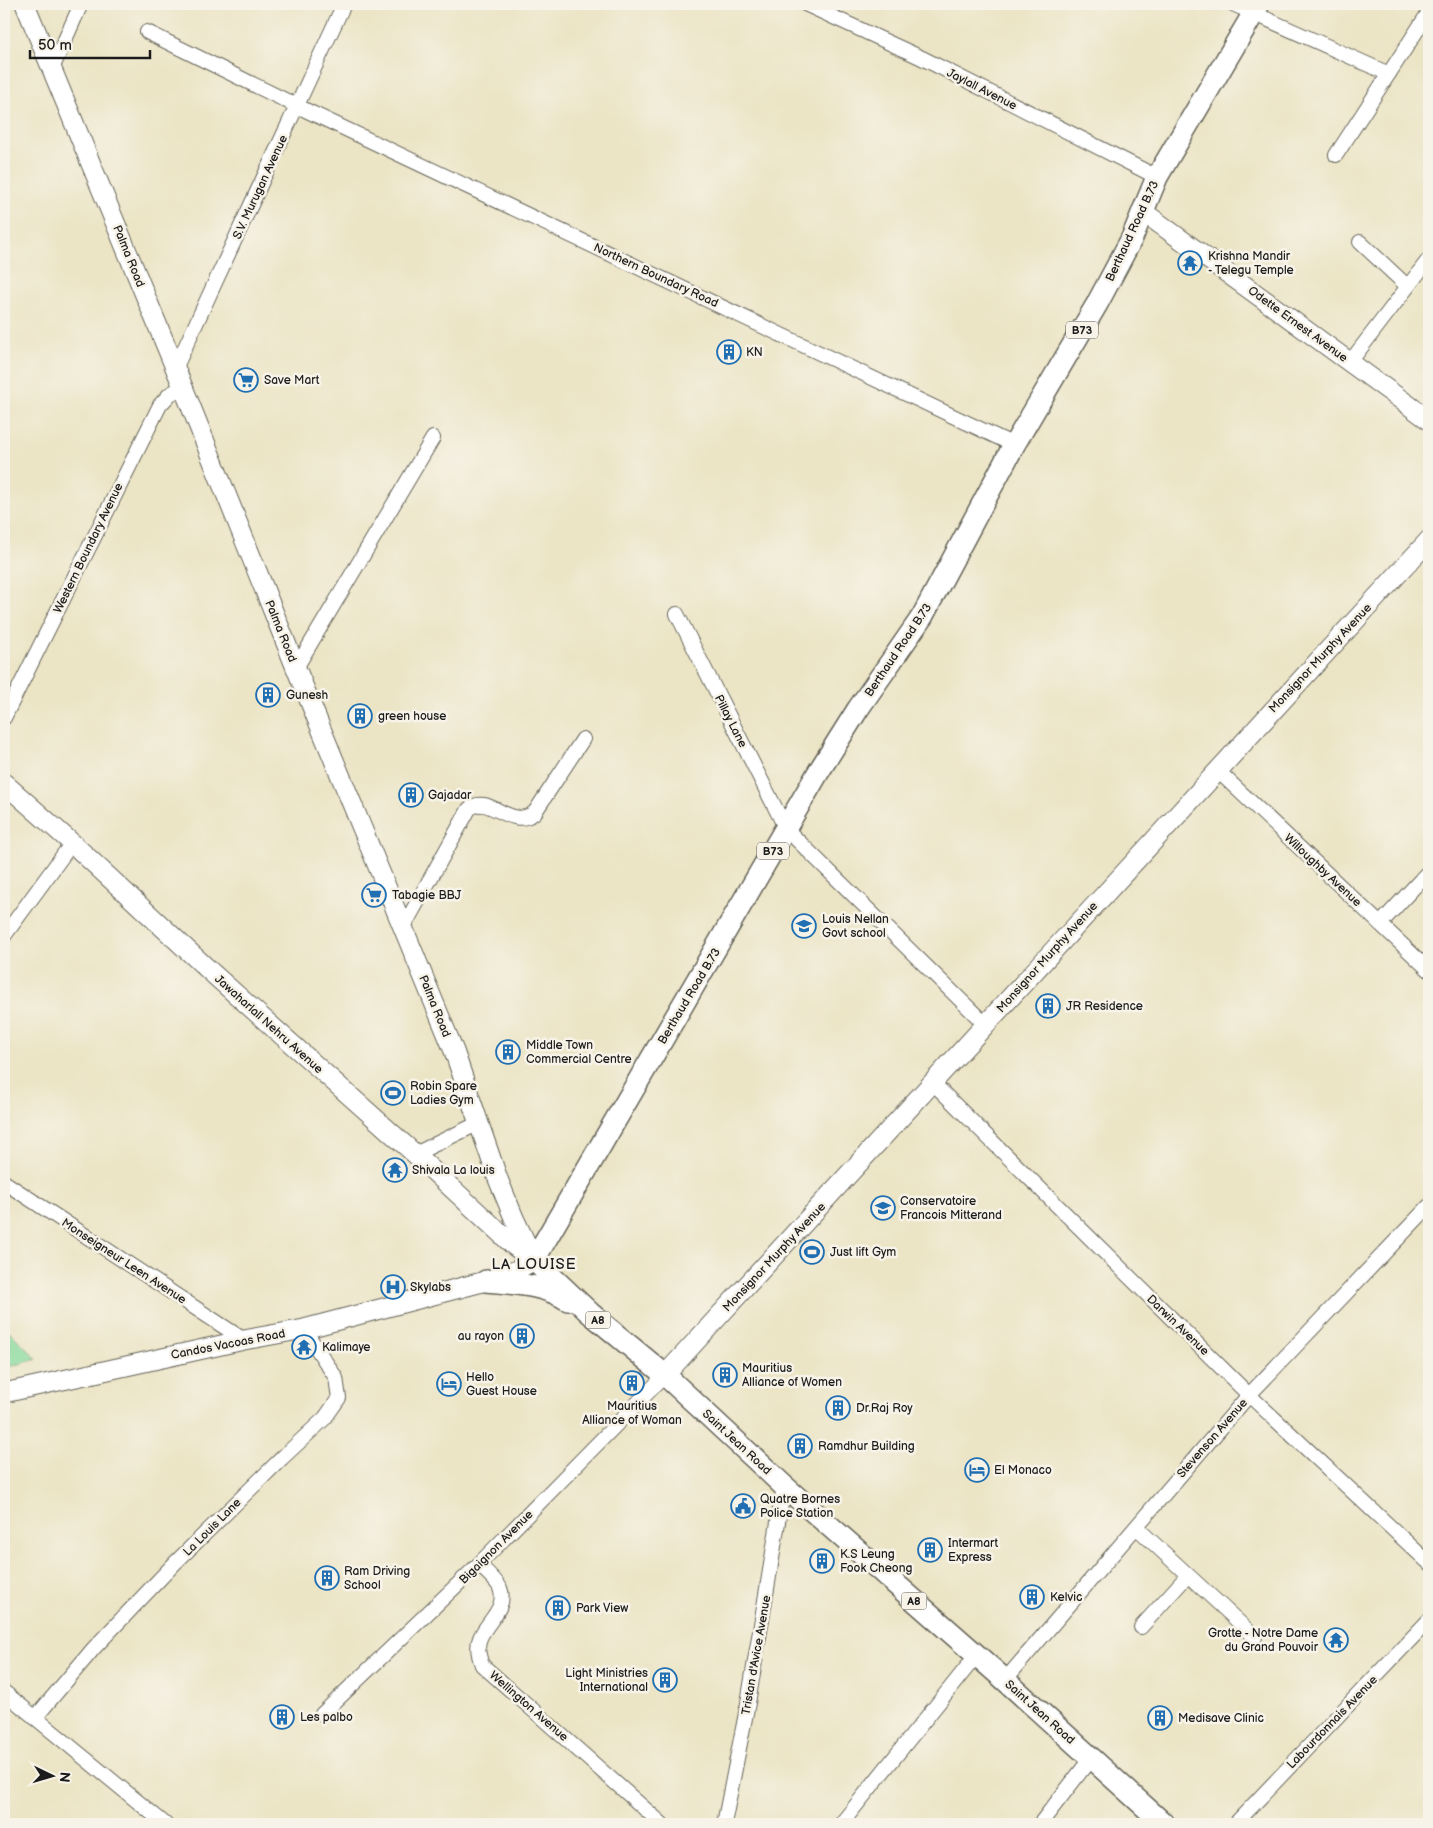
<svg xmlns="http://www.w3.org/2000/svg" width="1433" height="1828" font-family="'Balsamiq Sans',sans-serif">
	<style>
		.green { fill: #87da9b; stroke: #527b5c }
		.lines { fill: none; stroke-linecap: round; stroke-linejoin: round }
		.street-casing { stroke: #646257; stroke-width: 16 }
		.secondary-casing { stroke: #646257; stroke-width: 21 }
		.primary-casing { stroke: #646257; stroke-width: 24 }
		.street { stroke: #fff; stroke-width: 14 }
		.secondary { stroke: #fff; stroke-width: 19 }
		.primary { stroke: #fff; stroke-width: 21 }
		.labels { text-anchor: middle; stroke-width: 5; stroke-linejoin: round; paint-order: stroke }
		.shield { fill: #f7f3e8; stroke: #5e5c59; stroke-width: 1 }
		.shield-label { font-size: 11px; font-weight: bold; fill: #1c1c1c }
		.street-label { font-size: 12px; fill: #1c1c1c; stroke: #f7f3e8 }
		.poi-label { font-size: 12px; fill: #1c1c1c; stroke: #f7f3e8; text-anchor: start }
		.quarter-label { font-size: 15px; letter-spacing: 1px; fill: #1c1c1c; stroke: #f7f3e8 }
	</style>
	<rect width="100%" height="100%" fill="#f7f3e8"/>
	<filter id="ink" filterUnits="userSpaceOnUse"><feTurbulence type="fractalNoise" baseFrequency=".02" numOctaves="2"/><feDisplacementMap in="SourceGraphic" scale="10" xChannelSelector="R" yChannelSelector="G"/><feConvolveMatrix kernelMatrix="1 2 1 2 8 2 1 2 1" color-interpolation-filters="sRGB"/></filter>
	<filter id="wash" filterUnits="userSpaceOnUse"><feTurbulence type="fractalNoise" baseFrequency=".0096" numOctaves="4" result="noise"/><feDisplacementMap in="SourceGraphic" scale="20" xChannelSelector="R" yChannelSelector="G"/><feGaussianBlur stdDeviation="1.12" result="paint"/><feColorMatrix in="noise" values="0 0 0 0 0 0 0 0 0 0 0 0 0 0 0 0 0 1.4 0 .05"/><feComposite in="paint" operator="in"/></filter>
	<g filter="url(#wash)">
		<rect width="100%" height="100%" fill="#ebe4c5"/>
		<path class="green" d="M 4,1326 L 37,1359 L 4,1368 Z"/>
	</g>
	<g filter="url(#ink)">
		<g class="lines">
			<g class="street-casing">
				<path id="street" d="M 805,4 L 922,58 L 1157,177
					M 1233,4 L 1389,74
					M 147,32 L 297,106 L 1014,445
					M 52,69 L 81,4
					M 1336,155 L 1429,12
					M 1360,242 L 1407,286
					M 1350,362 L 1429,259
					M 175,369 L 344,4
					M 677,614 L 786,829 L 985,1024
					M 296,668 L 433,438
					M 4,718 L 160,405 L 170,394 L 183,387
					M 1217,770 L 1429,970
					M 1380,924 L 1429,871
					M 403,928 L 469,809 C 489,792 511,832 535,812 L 583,739
					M 4,936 L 72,843
					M 932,1082 L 1249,1395 L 1429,1563
					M 415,1154 L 479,1123
					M 4,1182 L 244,1340
					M 1136,1527 L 1255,1637
					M 479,1564 C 484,1570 498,1582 500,1588 C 508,1608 486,1622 480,1638 C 476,1647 479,1657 482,1665 L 662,1824
					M 1141,1627 L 1188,1575
					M 1005,1680 L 1249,1395 L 1429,1206
					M 4,1692 L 165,1824
					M 322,1714 L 479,1564 L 665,1375
					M 35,1718 L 94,1648 L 175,1563 L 282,1458 L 325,1418 L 339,1398 L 336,1378 L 304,1329
					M 724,1824 L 748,1703 L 784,1486
					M 841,1824 L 976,1656
					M 1040,1824 L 1091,1758
					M 1235,1824 L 1429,1620"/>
			</g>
			<g class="secondary-casing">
				<path id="secondary" d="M 25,4 L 183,387 L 296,668 L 454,1051 L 498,1179 L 514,1218 L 534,1260
					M 1142,211 L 1429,420
					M 4,783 L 72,843 L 211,972 L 415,1154 L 513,1245 L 533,1260
					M 665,1375 L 1429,540
					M 4,1393 L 244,1340 L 304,1329 L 486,1281 L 515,1271 L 534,1260"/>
			</g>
			<g class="primary-casing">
				<path id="primary" d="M 486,1281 C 516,1284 542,1284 568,1300
					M 1164,1824 L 1005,1680 L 784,1486 L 665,1375 L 590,1313 L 534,1260 L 819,771 L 858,709 L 922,617 L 1014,445 L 1097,304 L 1132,238 L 1157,177 L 1259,4"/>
			</g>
			<use href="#street" class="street"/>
			<use href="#secondary" class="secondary"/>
			<use href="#primary" class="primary"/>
		</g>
	</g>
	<defs>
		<g id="temple-ring" transform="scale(1.25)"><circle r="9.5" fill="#f7f3e8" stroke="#1f6fb2" stroke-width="1.5"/><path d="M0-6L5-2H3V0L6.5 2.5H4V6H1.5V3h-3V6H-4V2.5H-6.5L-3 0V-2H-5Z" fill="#1f6fb2"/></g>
		<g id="building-ring" transform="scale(1.25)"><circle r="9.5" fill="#f7f3e8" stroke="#1f6fb2" stroke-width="1.5"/><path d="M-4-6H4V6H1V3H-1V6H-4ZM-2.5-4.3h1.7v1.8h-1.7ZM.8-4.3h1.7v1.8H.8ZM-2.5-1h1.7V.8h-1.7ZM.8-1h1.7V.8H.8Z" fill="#1f6fb2"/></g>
		<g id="supermarket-ring" transform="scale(1.25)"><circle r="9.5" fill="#f7f3e8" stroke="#1f6fb2" stroke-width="1.5"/><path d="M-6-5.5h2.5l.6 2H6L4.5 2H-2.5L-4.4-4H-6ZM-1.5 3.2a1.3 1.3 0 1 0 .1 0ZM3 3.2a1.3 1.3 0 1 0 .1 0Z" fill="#1f6fb2"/></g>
		<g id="school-ring" transform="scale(1.25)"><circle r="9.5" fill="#f7f3e8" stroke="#1f6fb2" stroke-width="1.5"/><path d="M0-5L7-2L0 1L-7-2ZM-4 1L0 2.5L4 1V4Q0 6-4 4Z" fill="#1f6fb2"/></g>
		<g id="stadium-ring" transform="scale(1.25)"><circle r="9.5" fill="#f7f3e8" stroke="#1f6fb2" stroke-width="1.5"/><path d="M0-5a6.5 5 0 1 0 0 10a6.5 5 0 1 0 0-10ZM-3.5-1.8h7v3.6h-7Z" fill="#1f6fb2"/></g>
		<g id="hospital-ring" transform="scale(1.25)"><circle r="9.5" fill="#f7f3e8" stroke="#1f6fb2" stroke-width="1.5"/><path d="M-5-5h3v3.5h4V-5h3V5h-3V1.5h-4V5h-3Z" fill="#1f6fb2"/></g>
		<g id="hotel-ring" transform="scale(1.25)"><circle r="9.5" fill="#f7f3e8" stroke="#1f6fb2" stroke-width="1.5"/><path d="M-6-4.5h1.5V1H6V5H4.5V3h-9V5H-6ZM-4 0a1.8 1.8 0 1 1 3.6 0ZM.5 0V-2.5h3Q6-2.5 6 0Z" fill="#1f6fb2"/></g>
		<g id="civic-ring" transform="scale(1.25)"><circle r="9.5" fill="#f7f3e8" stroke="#1f6fb2" stroke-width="1.5"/><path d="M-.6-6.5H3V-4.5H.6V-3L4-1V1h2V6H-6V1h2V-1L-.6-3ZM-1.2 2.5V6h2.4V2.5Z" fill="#1f6fb2"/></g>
	</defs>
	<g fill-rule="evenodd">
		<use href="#temple-ring" x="1190" y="263"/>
		<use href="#building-ring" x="729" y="352"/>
		<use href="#supermarket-ring" x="246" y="380"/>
		<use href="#building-ring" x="268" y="695"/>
		<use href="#building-ring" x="360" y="716"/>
		<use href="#building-ring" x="411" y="795"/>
		<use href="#supermarket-ring" x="374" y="895"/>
		<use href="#school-ring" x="804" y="926"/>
		<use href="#building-ring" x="1048" y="1006"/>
		<use href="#building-ring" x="508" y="1052"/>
		<use href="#stadium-ring" x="393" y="1093"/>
		<use href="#temple-ring" x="395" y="1170"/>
		<use href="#school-ring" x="883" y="1208"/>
		<use href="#stadium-ring" x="812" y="1252"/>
		<use href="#hospital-ring" x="393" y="1287"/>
		<use href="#building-ring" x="522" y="1336"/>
		<use href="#temple-ring" x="304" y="1347"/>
		<use href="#building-ring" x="725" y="1375"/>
		<use href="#building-ring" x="632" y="1383"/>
		<use href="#hotel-ring" x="449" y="1384"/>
		<use href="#building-ring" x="838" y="1408"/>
		<use href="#building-ring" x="800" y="1446"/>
		<use href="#hotel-ring" x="977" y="1470"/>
		<use href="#civic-ring" x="743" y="1506"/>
		<use href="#building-ring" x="930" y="1550"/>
		<use href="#building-ring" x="822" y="1561"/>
		<use href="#building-ring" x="327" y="1578"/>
		<use href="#building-ring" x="1032" y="1597"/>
		<use href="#building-ring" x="558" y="1608"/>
		<use href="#temple-ring" x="1336" y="1640"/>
		<use href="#building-ring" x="665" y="1680"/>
		<use href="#building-ring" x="282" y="1717"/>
		<use href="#building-ring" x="1160" y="1718"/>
	</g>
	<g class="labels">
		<g class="shield">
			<rect x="1066" y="321.5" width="32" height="17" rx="4"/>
			<rect x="757" y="842.5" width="32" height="17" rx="4"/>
			<rect x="585.5" y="1311.5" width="25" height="17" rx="4"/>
			<rect x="901.5" y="1592.5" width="25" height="17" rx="4"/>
		</g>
		<g class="shield-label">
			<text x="1082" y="334">B73</text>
			<text x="773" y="855">B73</text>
			<text x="598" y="1324">A8</text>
			<text x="914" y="1605">A8</text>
		</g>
		<g class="street-label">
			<text transform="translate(982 89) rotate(27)" y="4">Jaylall Avenue</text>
			<text transform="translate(260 187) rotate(-65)" y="4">S.V. Murugan Avenue</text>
			<text transform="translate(1132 231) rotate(-65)" y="4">Berthaud Road B.73</text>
			<text transform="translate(129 256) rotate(68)" y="4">Palma Road</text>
			<text transform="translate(656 275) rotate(25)" y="4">Northern Boundary Road</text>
			<text transform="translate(1298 324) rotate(36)" y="4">Odette Ernest Avenue</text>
			<text transform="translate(88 548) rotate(-64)" y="4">Western Boundary Avenue</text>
			<text transform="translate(281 631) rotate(68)" y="4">Palma Road</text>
			<text transform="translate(898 650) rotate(-56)" y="4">Berthaud Road B.73</text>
			<text transform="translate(1320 658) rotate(-47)" y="4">Monsignor Murphy Avenue</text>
			<text transform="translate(731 721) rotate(63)" y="4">Pillay Lane</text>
			<text transform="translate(1323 870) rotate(43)" y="4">Willoughby Avenue</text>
			<text transform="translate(1047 957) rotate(-48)" y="4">Monsignor Murphy Avenue</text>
			<text transform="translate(689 996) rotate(-59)" y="4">Berthaud Road B.73</text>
			<text transform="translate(435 1006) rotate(68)" y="4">Palma Road</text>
			<text transform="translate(269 1024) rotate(42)" y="4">Jawaharlall Nehru Avenue</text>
			<text transform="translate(774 1257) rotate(-47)" y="4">Monsignor Murphy Avenue</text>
			<text transform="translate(124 1261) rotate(33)" y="4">Monseigneur Leen Avenue</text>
			<text transform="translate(1178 1325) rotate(44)" y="4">Darwin Avenue</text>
			<text transform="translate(228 1344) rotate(-11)" y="4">Candos Vacoas Road</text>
			<text transform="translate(1212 1438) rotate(-49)" y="4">Stevenson Avenue</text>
			<text transform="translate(737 1442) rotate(43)" y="4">Saint Jean Road</text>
			<text transform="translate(212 1527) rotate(-45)" y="4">La Louis Lane</text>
			<text transform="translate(496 1547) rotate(-45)" y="4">Bigaignon Avenue</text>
			<text transform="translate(756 1655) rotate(-80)" y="4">Tristan d'Avice Avenue</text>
			<text transform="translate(529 1706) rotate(41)" y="4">Wellington Avenue</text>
			<text transform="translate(1040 1712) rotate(42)" y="4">Saint Jean Road</text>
			<text transform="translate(1332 1722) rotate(-46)" y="4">Labourdonnais Avenue</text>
		</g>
		<g class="poi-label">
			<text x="1208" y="260">Krishna Mandir<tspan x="1208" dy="14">- Telegu Temple</tspan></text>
			<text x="746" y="356">KN</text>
			<text x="264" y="384">Save Mart</text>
			<text x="286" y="699">Gunesh</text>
			<text x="378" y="720">green house</text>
			<text x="428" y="799">Gajadar</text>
			<text x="392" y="899">Tabagie BBJ</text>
			<text x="822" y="923">Louis Nellan<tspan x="822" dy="14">Govt school</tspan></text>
			<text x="1066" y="1010">JR Residence</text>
			<text x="526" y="1049">Middle Town<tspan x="526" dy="14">Commercial Centre</tspan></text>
			<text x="410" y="1090">Robin Spare<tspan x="410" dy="14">Ladies Gym</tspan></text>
			<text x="412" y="1174">Shivala La louis</text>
			<text x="900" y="1205">Conservatoire<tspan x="900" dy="14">Francois Mitterand</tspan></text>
			<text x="830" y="1256">Just lift Gym</text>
			<text x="410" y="1291">Skylabs</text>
			<text x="504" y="1340" text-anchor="end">au rayon</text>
			<text x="322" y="1351">Kalimaye</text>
			<text x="742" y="1372">Mauritius<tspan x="742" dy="14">Alliance of Women</tspan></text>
			<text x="466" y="1381">Hello<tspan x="466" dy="14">Guest House</tspan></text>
			<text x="632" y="1410" text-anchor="middle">Mauritius<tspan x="632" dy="14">Alliance of Woman</tspan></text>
			<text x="856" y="1412">Dr.Raj Roy</text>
			<text x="818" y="1450">Ramdhur Building</text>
			<text x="994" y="1474">El Monaco</text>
			<text x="760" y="1503">Quatre Bornes<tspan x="760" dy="14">Police Station</tspan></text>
			<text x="948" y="1547">Intermart<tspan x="948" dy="14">Express</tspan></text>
			<text x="840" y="1558">K.S Leung<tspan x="840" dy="14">Fook Cheong</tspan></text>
			<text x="344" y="1575">Ram Driving<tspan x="344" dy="14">School</tspan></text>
			<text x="1050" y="1601">Kelvic</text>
			<text x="576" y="1612">Park View</text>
			<text x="1318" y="1637" text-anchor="end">Grotte - Notre Dame<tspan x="1318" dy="14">du Grand Pouvoir</tspan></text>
			<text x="648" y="1677" text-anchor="end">Light Ministries<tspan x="648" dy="14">International</tspan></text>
			<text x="300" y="1721">Les palbo</text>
			<text x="1178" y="1722">Medisave Clinic</text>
		</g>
		<g class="quarter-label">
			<text x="534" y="1269">LA LOUISE</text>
		</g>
	</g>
	<rect width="1433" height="1828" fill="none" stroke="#f7f3e8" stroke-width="20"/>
	<g transform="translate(52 1776) rotate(95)" stroke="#f7f3e8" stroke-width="4" paint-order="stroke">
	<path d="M0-4L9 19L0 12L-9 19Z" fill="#1c1c1c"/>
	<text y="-8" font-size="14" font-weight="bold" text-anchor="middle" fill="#1c1c1c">N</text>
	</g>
	<path d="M30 50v8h120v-8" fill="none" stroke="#1c1c1c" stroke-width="2.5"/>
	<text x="38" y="50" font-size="15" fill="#1c1c1c" stroke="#f7f3e8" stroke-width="4" paint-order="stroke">50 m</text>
</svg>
